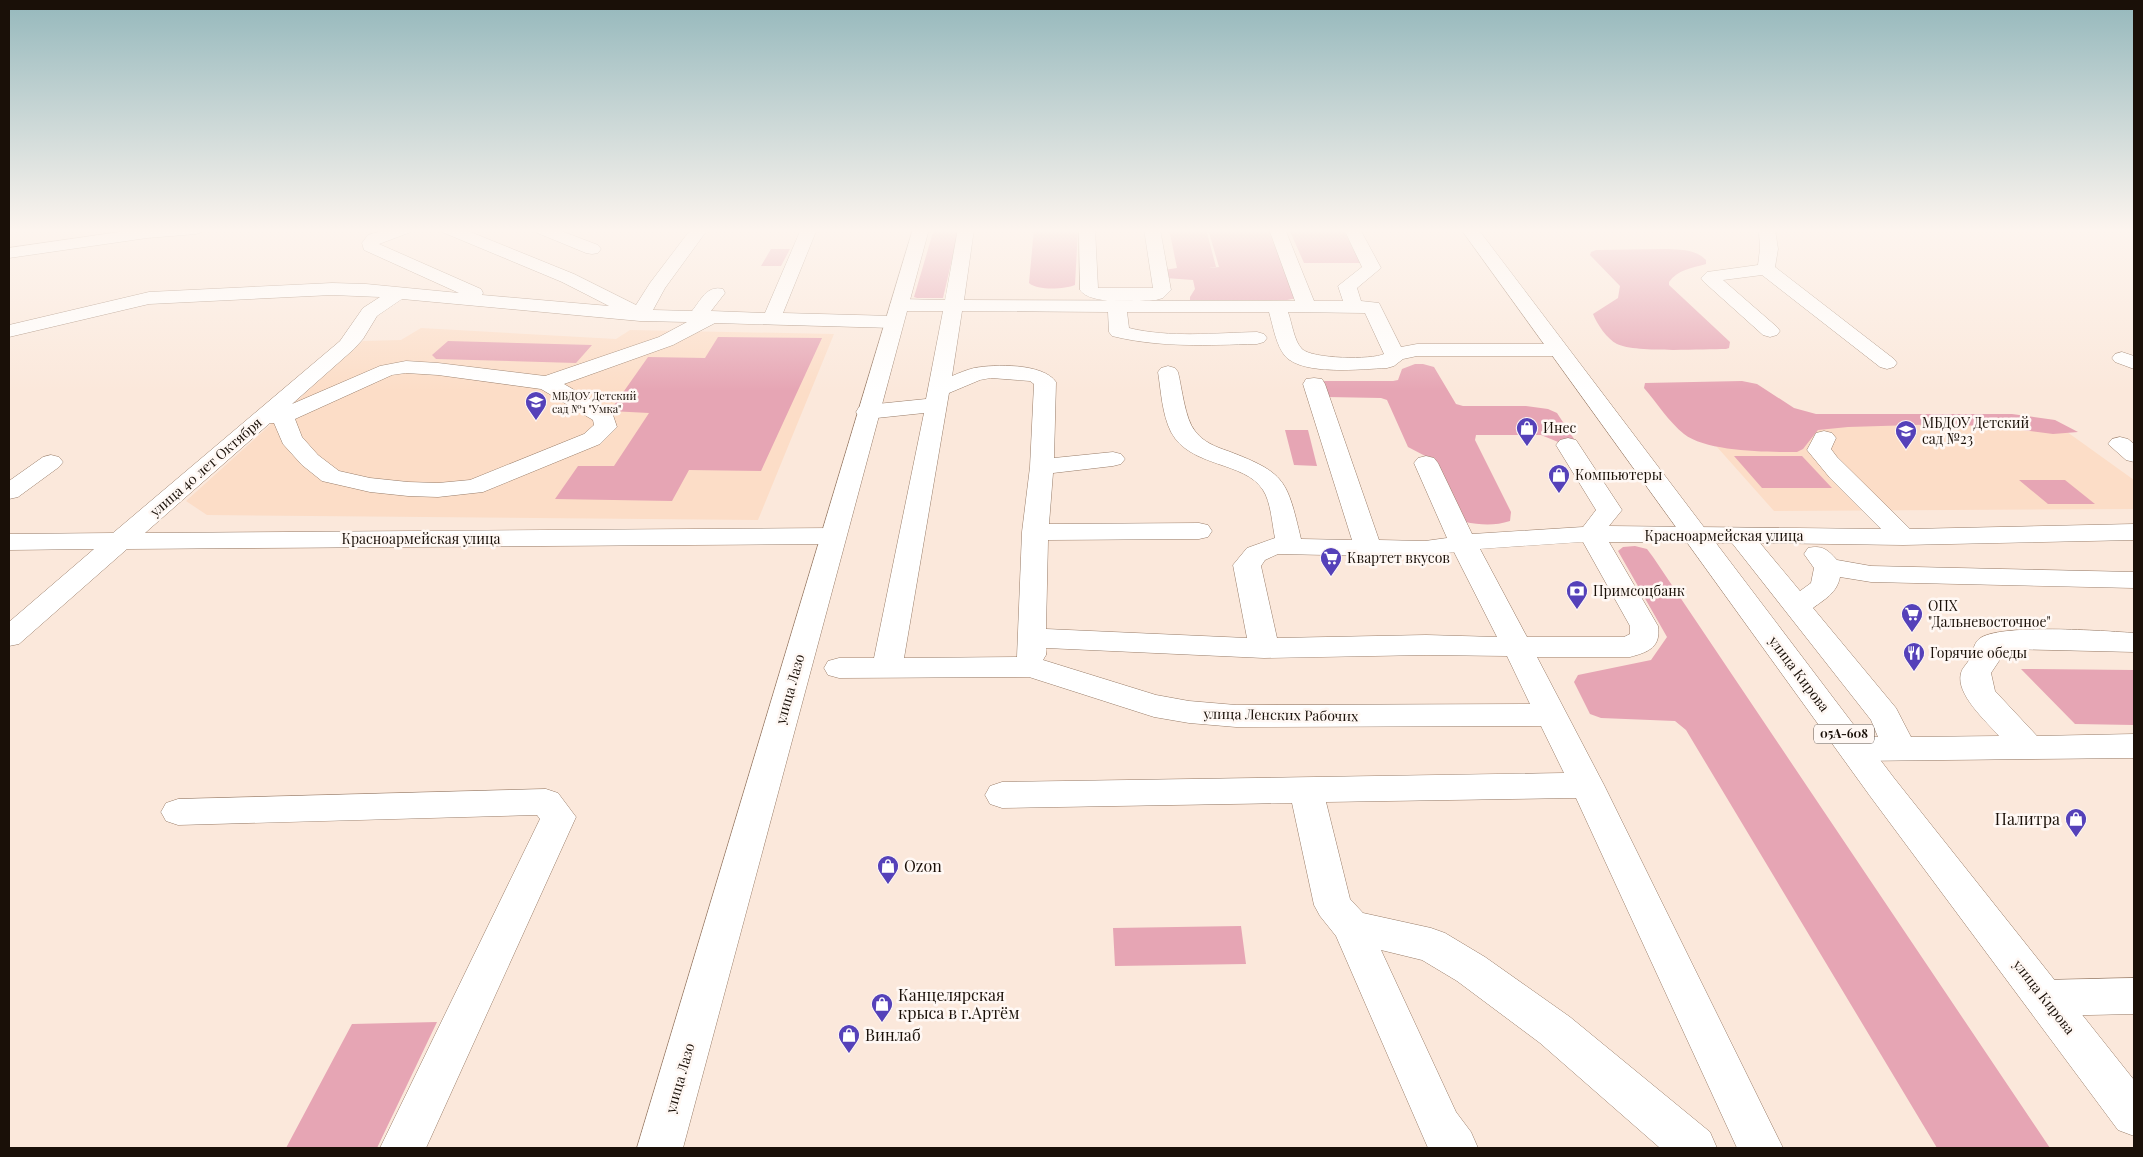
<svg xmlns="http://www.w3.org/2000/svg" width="2143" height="1157" font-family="'Playfair Display',serif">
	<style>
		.built { fill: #fcddc7 }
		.green { fill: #e6a5b4 }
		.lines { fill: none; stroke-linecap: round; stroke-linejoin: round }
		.minor-casing { stroke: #997d69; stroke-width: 1 }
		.major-casing { stroke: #997d69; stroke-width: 1 }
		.minor { fill: #fff; fill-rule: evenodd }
		.major { fill: #fff; fill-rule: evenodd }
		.labels { text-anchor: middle; stroke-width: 5; stroke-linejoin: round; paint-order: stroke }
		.far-poi-label { font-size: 11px; fill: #1a1008; stroke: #fff8f4; text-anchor: start }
		.shield { fill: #fff8f4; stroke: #5f564f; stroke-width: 1 }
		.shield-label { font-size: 12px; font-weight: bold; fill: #1a1008 }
		.poi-label { font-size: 14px; fill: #1a1008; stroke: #fff8f4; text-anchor: start }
		.street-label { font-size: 14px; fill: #1a1008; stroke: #fff8f4 }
		.near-poi-label { font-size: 16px; fill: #1a1008; stroke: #fff8f4; text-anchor: start }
	</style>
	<rect width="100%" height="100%" fill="#fbe8db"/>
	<path class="built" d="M 421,328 L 616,339 L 630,330 L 834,334 L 758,520 L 207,515 L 186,501 L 363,341 L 401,340 Z
		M 2049,419 L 2134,480 L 2134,509 L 1774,511 L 1693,420 Z"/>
	<path class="green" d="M 934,229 L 959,229 L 943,298 L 917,298 L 914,297 Z
		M 1034,229 L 1078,229 L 1075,285 C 1065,289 1038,291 1029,283 Z
		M 1169,229 L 1206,229 L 1216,267 L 1209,268 L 1219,267 L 1208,229 L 1273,229 L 1297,298 L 1287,300 L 1190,300 L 1190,297 L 1195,289 L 1193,280 L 1166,278 L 1164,270 L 1177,268 Z
		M 1289,229 L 1343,229 L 1361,263 L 1304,263 Z
		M 771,249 L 790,249 L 781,266 L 761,266 Z
		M 1667,249 C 1682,250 1695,249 1706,260 L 1706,264 C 1692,268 1677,270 1669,282 L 1669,285 L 1730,342 L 1729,348 L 1726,349 C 1702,349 1635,353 1617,344 C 1607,339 1597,324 1593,314 L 1618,298 L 1620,286 L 1590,255 L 1591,252 L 1596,250 Z
		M 718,337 L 822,338 L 761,471 L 689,470 L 672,501 L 555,499 L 578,466 L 614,466 L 649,413 L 610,411 L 648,357 L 705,358 Z
		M 448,341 L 592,345 L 576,363 L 436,359 L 432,355 Z
		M 1415,364 L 1423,364 L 1434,367 L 1456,404 L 1463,406 L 1526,406 L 1548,409 L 1557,413 L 1576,442 L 1563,444 L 1541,435 L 1476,435 L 1475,440 L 1511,512 L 1510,521 C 1495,526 1480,525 1465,522 L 1431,459 L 1408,447 L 1387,400 L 1381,398 L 1327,397 L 1323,381 L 1393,381 L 1398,380 L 1402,369 Z
		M 1742,381 L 1757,384 L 1794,408 L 1816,414 L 2012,414 L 2055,420 L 2078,432 L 2053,434 L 2007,428 L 1947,424 L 1848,427 L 1818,430 L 1803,449 L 1797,452 C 1768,452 1707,452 1684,434 C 1669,422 1657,403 1644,388 L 1645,383 Z
		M 1285,430 L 1308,430 L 1317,466 L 1294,465 Z
		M 1734,456 L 1802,456 L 1832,488 L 1762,488 Z
		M 2019,480 L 2065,480 L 2095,504 L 2048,504 Z
		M 1635,546 L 1647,549 L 1653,557 L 2050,1148 L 1937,1148 L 1686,730 L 1675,721 L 1601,718 L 1590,714 L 1574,682 L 1578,675 L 1651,660 L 1667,637 L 1618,551 L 1623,547 Z
		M 2021,669 L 2134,670 L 2134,725 L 2075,724 Z
		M 1241,926 L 1246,964 L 1115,966 L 1113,928 Z
		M 437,1022 L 377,1148 L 286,1148 L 352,1024 Z"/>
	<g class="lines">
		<g class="minor-casing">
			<path id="minor" d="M 140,229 L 204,229 L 202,232 L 196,234 L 147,238 L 9,258 L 9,248 Z
				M 388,229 L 413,229 L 411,232 L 379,244 L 481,289 L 483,293 L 482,295 L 609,306 L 562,282 L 442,232 L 440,229 L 463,229 L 574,274 L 636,305 L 650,283 L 691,229 L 708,229 L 665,288 L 653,310 L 692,311 C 701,300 707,285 723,289 L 725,293 L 711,311 L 765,313 L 801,229 L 817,229 L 783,313 L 893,316 L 900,318 L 903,322 L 900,326 L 893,328 L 715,323 L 673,345 L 564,384 L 612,412 L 617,427 L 600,444 L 483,492 L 438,497 L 408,496 L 370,492 L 322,481 L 302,465 L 283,444 L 274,423 L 270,423 L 145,533 L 833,528 L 842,530 L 846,536 L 842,542 L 833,544 L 127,549 L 19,644 L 9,646 L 9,622 L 94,549 L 9,550 L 9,534 L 113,533 L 340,341 L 363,308 L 380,297 L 332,295 L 149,304 L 9,337 L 9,325 L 149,292 L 332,283 L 366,284 L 459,293 L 364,250 L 362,243 L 368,235 ZM 402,299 L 640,321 L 687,322 L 659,337 L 545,376 L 438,363 L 406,361 L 380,366 L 292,404 L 354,349 L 363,339 L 377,316 ZM 406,373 L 438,375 L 541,389 L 593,420 L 594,425 L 584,434 L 470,480 L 438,483 L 408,482 L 370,478 L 339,471 L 318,455 L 302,437 L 295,419 L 392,375 Z
				M 533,229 L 556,229 L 598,245 L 601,249 L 598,253 L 592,254 L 586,253 L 535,232 Z
				M 958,229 L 974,229 L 964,300 L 1295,301 L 1269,229 L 1285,229 L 1314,301 L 1343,301 L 1338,286 L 1362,267 L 1344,229 L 1360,229 L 1381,268 L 1357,288 L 1361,301 L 1379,303 L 1401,347 L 1417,344 L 1558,344 L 1565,346 L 1568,350 L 1565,354 L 1558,356 L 1417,356 L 1403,359 L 1394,366 L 1387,368 C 1362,369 1303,376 1285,356 C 1276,345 1273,326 1269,312 L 1127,312 L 1129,328 C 1170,338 1215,333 1257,332 L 1264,334 L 1267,338 L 1264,342 L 1257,344 C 1208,345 1160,348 1112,336 L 1109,332 L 1108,312 L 962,311 L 952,376 C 959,373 966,370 974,368 C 995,364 1043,363 1056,382 L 1054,458 L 1113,452 L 1121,454 L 1125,459 L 1121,464 L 1113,466 L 1053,473 L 1049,524 L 1199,523 L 1208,525 L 1212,531 L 1208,537 L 1199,539 L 1048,540 L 1046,629 L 1247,638 L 1233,565 L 1247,548 L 1275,538 C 1272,524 1271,502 1263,490 C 1245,461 1190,468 1171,432 C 1162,414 1161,391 1158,372 L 1161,368 L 1168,366 L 1175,368 L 1178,372 C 1182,388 1185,419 1195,431 C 1203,442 1216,447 1228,451 C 1286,473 1287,480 1301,539 L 1352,540 L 1303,384 L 1306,379 L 1314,378 L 1322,379 L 1325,384 L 1379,540 L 1425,541 L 1447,538 L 1414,463 L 1418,458 L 1426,456 L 1434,458 L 1438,463 L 1472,534 L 1583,527 L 1596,510 L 1556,445 L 1560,440 L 1568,438 L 1576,440 L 1622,510 L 1609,526 L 1881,529 L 1830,478 L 1807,450 L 1816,433 L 1824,431 L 1832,433 L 1836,438 L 1831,449 L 1837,457 L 1910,529 L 2134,524 L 2134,540 L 1903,545 L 1760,543 L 1800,591 L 1811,583 L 1814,568 L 1804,554 L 1808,548 C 1822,545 1827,549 1837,560 L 1871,566 L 2134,572 L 2134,588 L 1871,582 L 1840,577 C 1837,593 1825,599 1813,608 L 1896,708 L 1911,737 L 1999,736 C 1987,722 1955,694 1961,673 C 1962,668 1967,664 1969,660 C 1973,654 1973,644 1979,639 C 1997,623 2106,631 2134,633 L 2134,652 L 2006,649 L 2002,651 L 1999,661 L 1991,673 L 1995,691 L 2037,736 L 2134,734 L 2134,758 L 1855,761 L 1843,757 L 1839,749 L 1843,741 L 1855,737 L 1878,737 L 1871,720 L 1732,543 L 1609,542 L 1658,626 C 1661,647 1649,652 1630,657 L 1537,657 L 1604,785 L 1783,1148 L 1737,1148 L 1576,798 L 1326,802 L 1350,899 L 1363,913 L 1431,928 L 1445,933 L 1485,957 L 1570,1017 L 1710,1132 L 1717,1148 L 1660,1148 L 1540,1043 L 1457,981 L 1422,960 L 1381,950 L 1456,1112 L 1471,1132 L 1478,1148 L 1428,1148 L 1336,936 L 1320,916 L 1314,905 L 1292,803 L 1002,808 L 990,804 L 985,795 L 990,786 L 1002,782 L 1564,773 L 1541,726 L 1236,727 L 1189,723 L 1154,717 L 1029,677 L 839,678 L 828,675 L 824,668 L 828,661 L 839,658 L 874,658 L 924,413 L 867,419 L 859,417 L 856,412 L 859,407 L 867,405 L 926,399 L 943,311 L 899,311 L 892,309 L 890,305 L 892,301 L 899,299 L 945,300 ZM 1288,312 L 1365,313 L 1384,354 C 1372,360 1312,359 1302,349 C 1294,341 1292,323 1288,312 ZM 991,378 L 1030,381 L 1034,384 L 1030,467 L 1022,532 L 1017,657 L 904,658 L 949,393 L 980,380 ZM 1583,542 L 1630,626 L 1630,634 L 1624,637 L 1527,637 L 1480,549 ZM 1454,552 L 1497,637 L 1426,635 L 1277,638 L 1261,566 L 1265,560 L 1278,554 L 1425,557 ZM 1046,648 L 1264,658 L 1426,655 L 1507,656 L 1530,704 L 1236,705 L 1189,701 L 1156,695 L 1043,660 L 1046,655 Z
				M 1079,229 L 1095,229 L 1098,288 L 1153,288 L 1144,229 L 1160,229 L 1171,290 L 1163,298 L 1156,300 C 1138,300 1091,306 1080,290 Z
				M 1759,229 L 1775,229 L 1778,249 L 1775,267 L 1894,359 L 1897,363 L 1894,367 L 1887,369 L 1880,367 L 1762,275 L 1723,280 L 1777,327 L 1780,331 L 1777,335 L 1770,337 L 1763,335 L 1704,282 L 1701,278 L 1707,272 L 1758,265 L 1760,249 Z
				M 2122,352 L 2134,356 L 2134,369 L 2115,362 L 2112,358 L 2115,354 Z
				M 2120,437 L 2128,439 L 2134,444 L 2134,462 L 2126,460 L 2108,444 L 2112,439 Z
				M 51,455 L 59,457 L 63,462 L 59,467 L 18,497 L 9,499 L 9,481 L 43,457 Z
				M 546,789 L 558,793 L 576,817 L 426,1148 L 380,1148 L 540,819 L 537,815 L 178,825 L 166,821 L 161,812 L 166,803 L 178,799 Z
				M 2134,978 L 2134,1014 L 2045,1016 L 2031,1011 L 2025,998 L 2031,985 L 2045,980 Z"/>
		</g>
		<g class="major-casing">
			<path id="major" d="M 913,229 L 929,229 L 683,1148 L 637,1148 Z
				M 1461,229 L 1478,229 L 1894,778 L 2134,1080 L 2134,1136 L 2118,1130 L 1870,796 Z"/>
		</g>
		<use href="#minor" class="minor"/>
		<use href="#major" class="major"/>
	</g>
	<linearGradient id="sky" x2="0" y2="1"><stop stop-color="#95b8bc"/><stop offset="0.59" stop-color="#fdf5ef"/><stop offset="1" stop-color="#fdf5ef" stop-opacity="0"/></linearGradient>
	<rect width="2143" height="391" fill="url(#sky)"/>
	<defs>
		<g id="school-pin" transform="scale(1.125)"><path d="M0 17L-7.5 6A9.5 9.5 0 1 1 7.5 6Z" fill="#5541b9" stroke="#fff8f4"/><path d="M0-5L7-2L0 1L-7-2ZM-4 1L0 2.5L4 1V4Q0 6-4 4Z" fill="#fff"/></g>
		<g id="shop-pin" transform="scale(1.125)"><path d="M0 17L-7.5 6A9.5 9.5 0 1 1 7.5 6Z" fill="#5541b9" stroke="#fff8f4"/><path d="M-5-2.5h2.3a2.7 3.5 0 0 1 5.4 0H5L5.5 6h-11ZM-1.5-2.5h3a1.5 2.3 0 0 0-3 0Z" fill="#fff"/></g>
		<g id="supermarket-pin" transform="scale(1.125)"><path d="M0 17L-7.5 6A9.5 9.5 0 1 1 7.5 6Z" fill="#5541b9" stroke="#fff8f4"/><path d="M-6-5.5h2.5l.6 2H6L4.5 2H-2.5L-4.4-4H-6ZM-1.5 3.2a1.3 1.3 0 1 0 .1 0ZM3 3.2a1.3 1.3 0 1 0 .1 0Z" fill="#fff"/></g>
		<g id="bank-pin" transform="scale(1.125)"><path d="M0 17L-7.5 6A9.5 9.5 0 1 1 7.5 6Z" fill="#5541b9" stroke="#fff8f4"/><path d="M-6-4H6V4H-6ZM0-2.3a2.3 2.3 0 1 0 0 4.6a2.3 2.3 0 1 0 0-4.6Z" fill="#fff"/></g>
		<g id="restaurant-pin" transform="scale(1.125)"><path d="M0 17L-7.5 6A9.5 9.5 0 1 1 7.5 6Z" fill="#5541b9" stroke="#fff8f4"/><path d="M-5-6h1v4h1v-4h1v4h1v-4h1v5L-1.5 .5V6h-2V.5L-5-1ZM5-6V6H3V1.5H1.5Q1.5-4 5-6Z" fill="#fff"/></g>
	</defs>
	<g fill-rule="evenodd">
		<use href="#school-pin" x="536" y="402"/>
		<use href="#shop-pin" x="1527" y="428"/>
		<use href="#school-pin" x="1906" y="431"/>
		<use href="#shop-pin" x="1559" y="475"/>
		<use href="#supermarket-pin" x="1331" y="558"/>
		<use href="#bank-pin" x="1577" y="591"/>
		<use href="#supermarket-pin" x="1912" y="614"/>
		<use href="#restaurant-pin" x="1914" y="653"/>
		<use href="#shop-pin" x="2076" y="819"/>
		<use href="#shop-pin" x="888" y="866"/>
		<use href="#shop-pin" x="882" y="1004"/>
		<use href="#shop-pin" x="849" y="1035"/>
	</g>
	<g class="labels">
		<g class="far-poi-label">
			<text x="552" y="400">МБДОУ Детский<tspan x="552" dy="13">сад №1 "Умка"</tspan></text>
		</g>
		<rect class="shield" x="1814" y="724.5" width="60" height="19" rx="4"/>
		<g class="shield-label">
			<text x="1844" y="738">05А-608</text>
		</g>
		<g class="poi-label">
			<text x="1922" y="428">МБДОУ Детский<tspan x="1922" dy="16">сад №23</tspan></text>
			<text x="1543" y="433">Инес</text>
			<text x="1575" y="480">Компьютеры</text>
			<text x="1347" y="563">Квартет вкусов</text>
			<text x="1593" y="596">Примсоцбанк</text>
			<text x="1928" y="611">ОПХ<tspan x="1928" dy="16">"Дальневосточное"</tspan></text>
			<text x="1930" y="658">Горячие обеды</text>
		</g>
		<g class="street-label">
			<text transform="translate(206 467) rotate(-41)" y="5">улица 40 лет Октября</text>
			<text x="1724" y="541">Красноармейская улица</text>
			<text x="421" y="544">Красноармейская улица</text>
			<text transform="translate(1799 674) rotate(53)" y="5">улица Кирова</text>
			<text transform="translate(790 689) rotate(-74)" y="5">улица Лазо</text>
			<text transform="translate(1281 715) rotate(1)" y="5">улица Ленских Рабочих</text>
			<text transform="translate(2044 997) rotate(52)" y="5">улица Кирова</text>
			<text transform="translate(680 1078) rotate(-74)" y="5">улица Лазо</text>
		</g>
		<g class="near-poi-label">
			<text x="2060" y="825" text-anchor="end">Палитра</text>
			<text x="904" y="872">Ozon</text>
			<text x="898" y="1001">Канцелярская<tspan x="898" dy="18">крыса в г.Артём</tspan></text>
			<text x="865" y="1041">Винлаб</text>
		</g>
	</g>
	<rect width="2143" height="1157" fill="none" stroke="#1a1008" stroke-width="20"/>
</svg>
